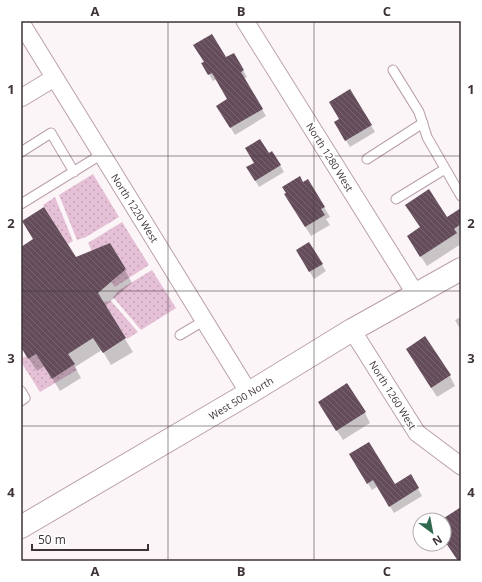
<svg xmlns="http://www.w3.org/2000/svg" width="482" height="582" font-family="'Open Sans',sans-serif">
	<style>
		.grass { fill: url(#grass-dots) }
		.shadow { fill: #0003 }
		.building { fill: url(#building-back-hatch) }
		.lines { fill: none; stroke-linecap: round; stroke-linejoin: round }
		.lane-casing { stroke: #ba9fae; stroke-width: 11 }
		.street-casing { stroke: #ba9fae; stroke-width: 19 }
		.secondary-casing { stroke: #ba9fae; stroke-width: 24 }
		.lane { stroke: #fff; stroke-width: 9 }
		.street { stroke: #fff; stroke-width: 17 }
		.secondary { stroke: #fff; stroke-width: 22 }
		.grid { fill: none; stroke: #3e3339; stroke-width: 1; stroke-opacity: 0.55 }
		.labels { text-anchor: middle; stroke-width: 4; stroke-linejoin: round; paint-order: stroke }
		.street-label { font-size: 10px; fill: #3e3339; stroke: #fff }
		.neatline { fill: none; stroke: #3e3339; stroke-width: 1.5 }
		.grid-label { font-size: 13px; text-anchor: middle; font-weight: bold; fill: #3e3339 }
	</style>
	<defs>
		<pattern id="grass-dots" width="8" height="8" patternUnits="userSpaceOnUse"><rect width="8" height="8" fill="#e6c0d6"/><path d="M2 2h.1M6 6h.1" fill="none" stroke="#c6a5b8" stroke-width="1.8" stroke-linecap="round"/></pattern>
		<pattern id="building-back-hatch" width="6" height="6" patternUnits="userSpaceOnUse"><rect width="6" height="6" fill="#644c5a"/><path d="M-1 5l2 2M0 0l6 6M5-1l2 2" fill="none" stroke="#77646f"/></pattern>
	</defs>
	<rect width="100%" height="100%" fill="#fbf5f8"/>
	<path class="grass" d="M 93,174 L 119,217 L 86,237 L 77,240 L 59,195 Z
		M 55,197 L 73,241 L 68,244 L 43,205 Z
		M 122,222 L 149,265 L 115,287 L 111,282 L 126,269 L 110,243 L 92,251 L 88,243 Z
		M 152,270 L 176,308 L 141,330 L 113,297 L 119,290 Z
		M 111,301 L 138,332 L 127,339 L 103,302 Z
		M 36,354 L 52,379 L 74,365 L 77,370 L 40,392 L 21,362 L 21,359 L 26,356 L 28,359 Z"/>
	<path class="shadow" d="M 234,54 L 247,77 L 244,79 L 266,116 L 235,135 L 218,106 L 229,100 L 217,79 L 213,81 L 203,64 L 226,59 Z
		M 350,90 L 375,132 L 350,147 L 335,122 L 340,119 Z
		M 268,154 L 280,165 L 284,172 L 259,187 L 248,168 Z
		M 291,204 L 324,207 L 330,217 L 326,219 L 330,225 L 311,236 Z
		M 461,216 L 461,238 L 459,239 L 461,244 L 427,266 L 414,246 L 421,228 L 446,218 Z
		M 309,244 L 326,271 L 314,279 L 297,251 Z
		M 21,248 L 125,270 L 132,283 L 105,306 L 133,352 L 111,365 L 102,350 L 75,367 L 81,378 L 60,391 L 45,366 L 37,371 L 21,347 Z
		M 461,317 L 461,331 L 455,320 Z
		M 413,359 L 450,376 L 455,386 L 437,397 Z
		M 325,412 L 365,413 L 370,423 L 343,440 Z
		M 350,454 L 394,485 L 410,475 L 422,496 L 394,513 L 378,486 L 372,490 Z"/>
	<path class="building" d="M 212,34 L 226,57 L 234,53 L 244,70 L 241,72 L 263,109 L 230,128 L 216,106 L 227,99 L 212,73 L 208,75 L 201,63 L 204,62 L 193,45 Z
		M 350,89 L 372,125 L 345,141 L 334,122 L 339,119 L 329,102 Z
		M 260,139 L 269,153 L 272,151 L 281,165 L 255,181 L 246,167 L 254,163 L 245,148 Z
		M 300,176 L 303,182 L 308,179 L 325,207 L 321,209 L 325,215 L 305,227 L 284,194 L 286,193 L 282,187 Z
		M 429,189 L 447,217 L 461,208 L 461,224 L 454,229 L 457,233 L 420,257 L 407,236 L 420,227 L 405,205 Z
		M 44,207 L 76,257 L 110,243 L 126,269 L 98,293 L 126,338 L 103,353 L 93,338 L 68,354 L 75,364 L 52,379 L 36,354 L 28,359 L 21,347 L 21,247 L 33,239 L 22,221 Z
		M 309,242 L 323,264 L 309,272 L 296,250 Z
		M 425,336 L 451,375 L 431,388 L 406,349 Z
		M 347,383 L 366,412 L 336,431 L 318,402 Z
		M 369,442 L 395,484 L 411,474 L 419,488 L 389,507 L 373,480 L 367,484 L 349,454 Z
		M 461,507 L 461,561 L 458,561 L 444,540 L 444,518 Z"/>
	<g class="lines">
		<g class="lane-casing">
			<path id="lane" d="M 393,70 L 419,112 L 427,137 L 461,196
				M 21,152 L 51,133 L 74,172
				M 367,159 L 423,123
				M 396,199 L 445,169
				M 21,204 L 102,154
				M 180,335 L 205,320
				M 21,391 L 25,398 L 21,401"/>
		</g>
		<g class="street-casing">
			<path id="street" d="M 245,21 L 415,293
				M 21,23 L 249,393
				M 21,98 L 54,78
				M 352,330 L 417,433 L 461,466"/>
		</g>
		<g class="secondary-casing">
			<path id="secondary" d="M 21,527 L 249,393 L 352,330 L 461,269"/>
		</g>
		<use href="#lane" class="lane"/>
		<use href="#street" class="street"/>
		<use href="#secondary" class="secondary"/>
	</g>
	<path class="grid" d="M 168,21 L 168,561M 314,21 L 314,561M 21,156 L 461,156M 21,291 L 461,291M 21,426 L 461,426"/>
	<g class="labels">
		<g class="street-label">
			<text transform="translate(330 157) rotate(58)" y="4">North 1280 West</text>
			<text transform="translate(135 208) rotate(58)" y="4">North 1220 West</text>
			<text transform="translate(393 395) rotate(58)" y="4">North 1260 West</text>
			<text transform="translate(241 398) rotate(-31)" y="4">West 500 North</text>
		</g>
	</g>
	<rect width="482" height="582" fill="none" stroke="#ffffff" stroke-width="44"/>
	<g transform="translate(432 532) rotate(148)"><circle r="19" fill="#ffffff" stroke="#b2adb0"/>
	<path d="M0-3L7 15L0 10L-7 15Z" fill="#306850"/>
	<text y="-6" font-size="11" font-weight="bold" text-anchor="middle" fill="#3e3339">N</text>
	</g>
	<path d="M32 544v6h116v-6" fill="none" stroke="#3e3339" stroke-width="2"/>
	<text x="38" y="544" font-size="12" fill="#3e3339" stroke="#ffffff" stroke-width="3" paint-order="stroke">50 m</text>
	<rect x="22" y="22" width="438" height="538" class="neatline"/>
	<g class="grid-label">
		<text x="95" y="16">A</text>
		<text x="241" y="16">B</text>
		<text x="387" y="16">C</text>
		<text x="11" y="94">1</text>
		<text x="471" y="94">1</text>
		<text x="11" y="228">2</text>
		<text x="471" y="228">2</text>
		<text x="11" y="363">3</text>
		<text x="471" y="363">3</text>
		<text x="11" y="497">4</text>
		<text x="471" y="497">4</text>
		<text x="95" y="576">A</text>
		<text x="241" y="576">B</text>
		<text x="387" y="576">C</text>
	</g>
</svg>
